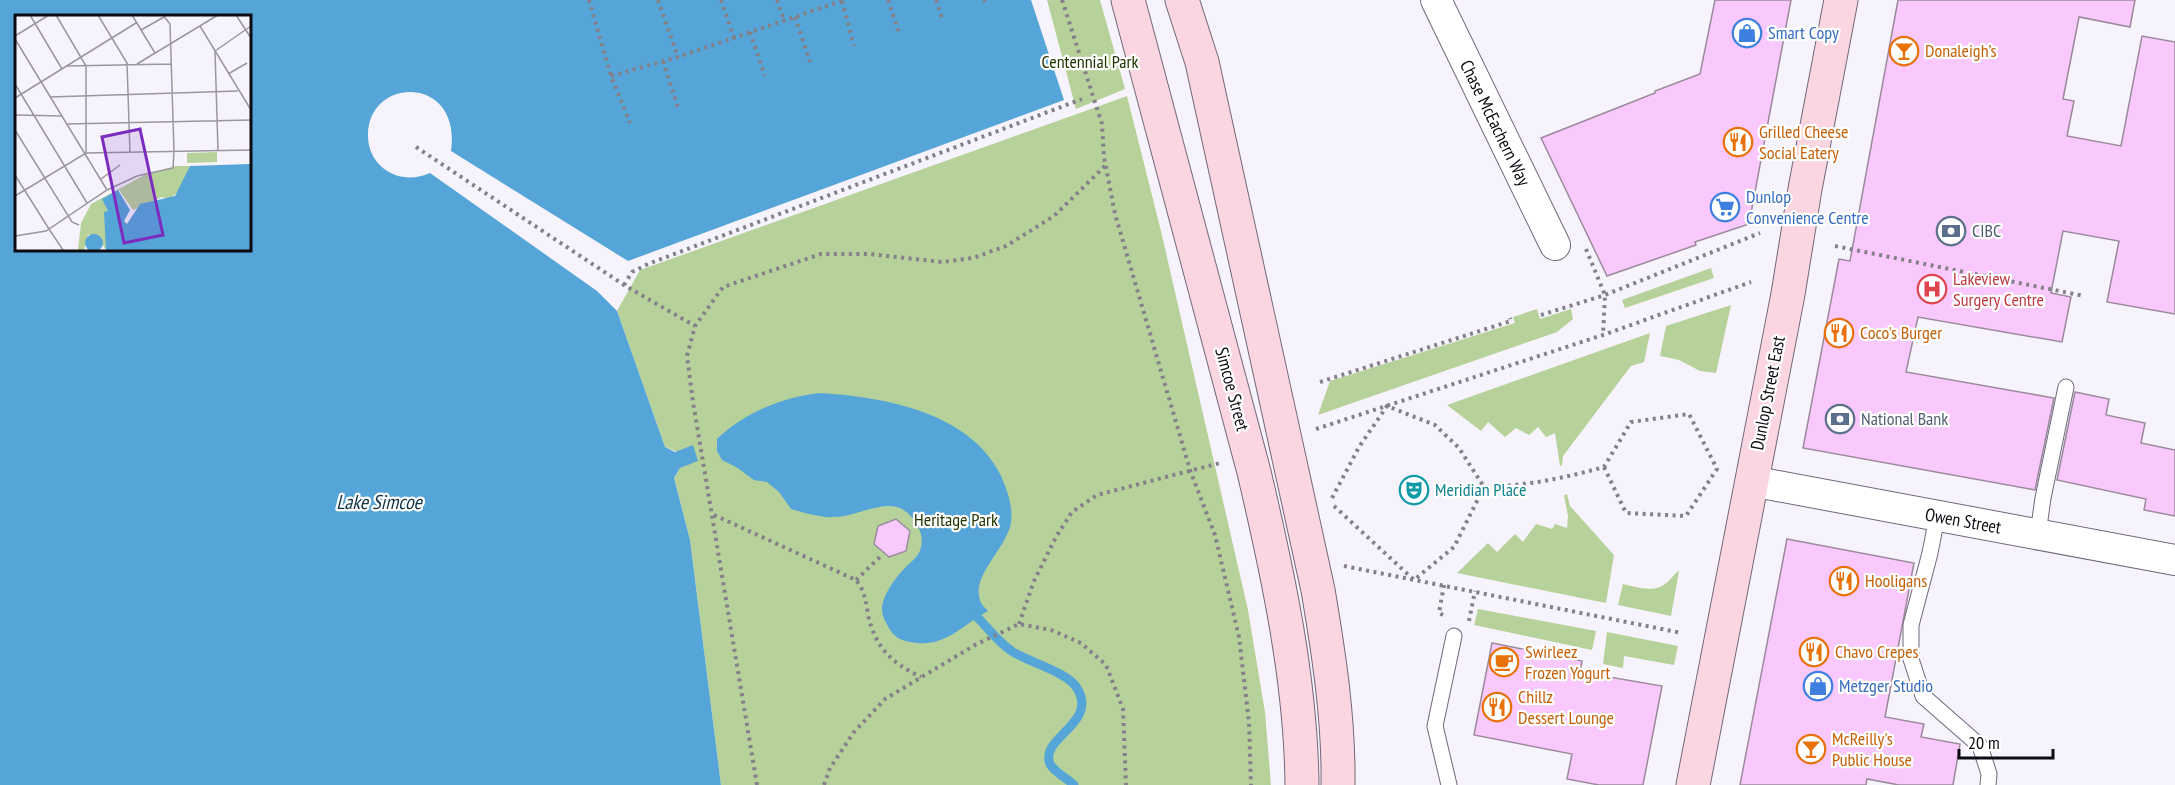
<svg xmlns="http://www.w3.org/2000/svg" width="2175" height="785" font-family="'PT Sans Narrow',sans-serif">
	<style>
		.green { fill: #b6d29a }
		.water { fill: #55a5d8; fill-rule: evenodd }
		.lines { fill: none; stroke-linecap: round; stroke-linejoin: round }
		.stream { stroke: #55a5d8; stroke-width: 9 }
		.building { fill: #f9c8fc; stroke: #9b8a9c; stroke-width: 1.5 }
		.service-casing { stroke: #70687c; stroke-width: 17 }
		.minor-casing { stroke: #70687c; stroke-width: 32 }
		.secondary-casing { stroke: #70687c; stroke-width: 35 }
		.path { stroke: #848089; stroke-width: 4; stroke-dasharray: 3 4.5; stroke-linecap: butt }
		.service { stroke: #fff; stroke-width: 15 }
		.minor { stroke: #fff; stroke-width: 30 }
		.secondary { stroke: #fbd6e0; stroke-width: 33 }
		.labels { text-anchor: middle; stroke-width: 4.5; stroke-linejoin: round; paint-order: stroke }
		.shop-label { font-size: 18px; fill: #366cbe; stroke: #fff; text-anchor: start }
		.food-label { font-size: 18px; fill: #c56008; stroke: #fff; text-anchor: start }
		.park-label { font-size: 18px; fill: #203500; stroke: #fff }
		.street-label { font-size: 18px; fill: #0e0a12; stroke: #fff }
		.service-label { font-size: 18px; fill: #4e5e75; stroke: #fff; text-anchor: start }
		.health-label { font-size: 18px; fill: #be3a42; stroke: #fff; text-anchor: start }
		.culture-label { font-size: 18px; fill: #0d838f; stroke: #fff; text-anchor: start }
		.water-label { font-size: 20px; font-style: italic; fill: #113449; stroke: #fff }
		.inset-road { fill: none; stroke: #9a969e; stroke-width: 1.5 }
		.view { fill: #7b2cbf; fill-opacity: 0.15; stroke: #7b2cbf; stroke-width: 3 }
		.inset-edge { fill: none; stroke: #0e0a12; stroke-width: 3 }
	</style>
	<rect width="100%" height="100%" fill="#f7f3fc"/>
	<path class="green" d="M 1047,0 L 1100,0 L 1125,89 L 1076,109 Z
		M 1127,96 L 1161,231 L 1248,610 L 1265,712 L 1271,785 L 721,785 L 690,540 L 674,478 L 680,468 L 698,460 L 665,447 L 617,311 L 640,270 Z
		M 1711,268 L 1714,278 L 1625,308 L 1622,300 Z
		M 1731,305 L 1716,373 L 1700,371 L 1679,360 L 1660,356 L 1666,326 Z
		M 1537,309 L 1540,319 L 1571,309 L 1573,319 L 1557,332 L 1318,415 L 1330,381 L 1515,323 L 1513,317 Z
		M 1650,333 L 1644,362 L 1631,366 L 1563,456 L 1562,465 L 1560,466 L 1555,433 L 1546,437 L 1538,427 L 1529,435 L 1516,428 L 1505,437 L 1488,422 L 1481,431 L 1447,405 Z
		M 1567,494 L 1570,506 L 1614,555 L 1606,603 L 1457,573 L 1488,543 L 1497,552 L 1515,534 L 1523,542 L 1536,524 L 1552,529 L 1555,524 L 1567,528 L 1568,516 L 1564,495 Z
		M 1679,571 L 1671,616 L 1618,605 L 1623,584 C 1636,587 1654,593 1665,584 C 1671,580 1673,574 1679,571 Z
		M 1478,609 L 1596,631 L 1592,650 L 1474,625 Z
		M 1607,632 L 1678,646 L 1674,665 L 1624,656 L 1623,668 L 1603,664 Z"/>
	<path class="water" d="M 0,0 L 1031,0 L 1064,100 L 628,261 L 451,151 C 462,74 367,76 368,136 C 368,148 373,160 383,168 C 397,179 414,180 430,173 L 597,291 L 617,311 L 665,447 L 675,452 L 693,445 L 698,461 L 680,468 L 674,478 L 690,540 L 721,785 L 0,785 ZM 249,16 L 249,249 L 16,249 L 16,16 Z
		M 821,393 C 883,397 969,412 1000,474 C 1007,489 1013,505 1011,522 C 1008,547 971,575 980,600 C 981,604 985,608 988,611 C 961,626 944,649 910,642 C 900,640 894,637 889,628 C 884,620 880,612 883,602 C 886,591 896,577 905,568 C 911,561 919,557 921,547 C 925,533 914,516 902,509 C 884,499 855,517 835,517 C 820,518 806,513 791,509 L 779,492 L 767,482 L 754,480 L 736,467 L 722,460 L 717,451 L 717,439 C 743,413 785,396 821,393 Z"/>
	<g class="lines">
		<path class="stream" d="M 977,617 C 988,628 1000,644 1013,652 C 1031,663 1067,672 1077,688 C 1099,724 1039,737 1050,764 C 1055,773 1067,778 1074,785"/>
	</g>
	<path class="building" d="M 1715,0 L 1791,0 L 1749,224 L 1695,242 L 1696,245 L 1607,276 L 1541,138 L 1655,93 L 1655,91 L 1700,74 Z
		M 1898,0 L 2135,0 L 2130,27 L 2079,17 L 2063,99 L 2074,101 L 2067,136 L 2121,146 L 2142,36 L 2175,42 L 2175,314 L 2107,302 L 2119,241 L 2063,231 L 2051,293 L 2071,297 L 2062,342 L 1918,317 L 1906,372 L 2054,398 L 2035,490 L 1803,448 L 1839,259 L 1850,261 Z
		M 2075,392 L 2109,399 L 2106,415 L 2145,423 L 2141,443 L 2175,450 L 2175,516 L 2144,510 L 2146,499 L 2057,480 Z
		M 896,519 L 910,531 L 906,551 L 889,557 L 874,544 L 878,526 Z
		M 1787,539 L 1914,563 L 1885,717 L 1924,724 L 1921,737 L 1960,744 L 1953,785 L 1899,785 L 1867,779 L 1866,785 L 1740,785 Z
		M 1492,643 L 1582,661 L 1580,672 L 1662,686 L 1643,785 L 1599,785 L 1567,779 L 1572,754 L 1474,735 Z"/>
	<g class="lines">
		<g class="service-casing">
			<path id="service" d="M 1937,517 L 1930,553 L 1911,625 L 1911,659 L 1923,696 L 1980,746 L 1989,774 L 1988,785
				M 2038,534 L 2043,498 L 2066,387
				M 1449,785 L 1435,726 L 1454,636"/>
		</g>
		<g class="minor-casing">
			<path id="minor" d="M 1436,0 L 1555,245
				M 1751,481 L 2175,560"/>
		</g>
		<g class="secondary-casing">
			<path id="secondary" d="M 1128,0 L 1254,472 C 1278,574 1301,681 1302,785
				M 1182,0 L 1202,62 L 1318,590 C 1329,655 1339,720 1338,785
				M 1693,785 L 1788,294 L 1805,189 L 1841,0"/>
		</g>
		<path class="path" d="M 589,0 L 611,76 L 630,123
			M 658,0 L 678,57
			M 721,0 L 734,38
			M 777,0 L 784,21
			M 888,0 L 899,32
			M 936,0 L 942,18
			M 984,0 L 985,2
			M 1062,0 L 1102,124 L 1104,157 L 1115,214 L 1190,470 L 1215,535 L 1239,637 L 1249,722 L 1251,785
			M 842,1 L 854,46
			M 795,17 L 810,62
			M 750,32 L 765,76
			M 663,61 L 678,108
			M 611,76 L 678,57 L 844,0
			M 416,147 L 624,285 L 695,326
			M 1835,246 L 2084,296
			M 1586,249 L 1605,295 L 1603,335
			M 624,285 L 632,272 L 648,264 L 1082,99
			M 1541,315 L 1605,295 L 1760,233
			M 1320,382 L 1511,321 L 1510,318
			M 1316,429 L 1603,335 L 1751,282
			M 1332,498 L 1359,447 L 1387,406 L 1435,425 L 1459,448 L 1484,487 C 1525,486 1565,478 1604,467 L 1631,422 L 1689,414 L 1717,469 L 1686,516 L 1626,513 L 1604,467
			M 1334,506 L 1414,580 L 1454,547 L 1484,487
			M 714,515 L 856,580 C 865,591 866,602 868,615 C 876,649 892,663 921,677
			M 1344,566 L 1682,633
			M 856,580 L 881,556
			M 1444,585 L 1439,613 L 1445,616
			M 1469,621 L 1475,591
			M 1019,624 L 1034,581 L 1056,537 L 1072,512 L 1097,495 L 1220,463
			M 757,785 L 693,402 L 687,356 L 695,326 L 723,287 L 821,254 L 869,254 L 942,262 L 973,258 L 1006,246 L 1054,216 L 1106,165
			M 824,785 L 830,768 L 854,732 L 885,699 L 975,645 L 1019,624 L 1051,630 L 1081,643 L 1106,665 L 1123,709 L 1126,785"/>
		<use href="#service" class="service"/>
		<use href="#minor" class="minor"/>
		<use href="#secondary" class="secondary"/>
	</g>
	<defs>
		<g id="shop-ring" transform="scale(1.5)"><circle r="9.5" fill="#fff" stroke="#3f7fe0" stroke-width="1.5"/><path d="M-5-2.5h2.3a2.7 3.5 0 0 1 5.4 0H5L5.5 6h-11ZM-1.5-2.5h3a1.5 2.3 0 0 0-3 0Z" fill="#3f7fe0"/></g>
		<g id="bar-ring" transform="scale(1.5)"><circle r="9.5" fill="#fff" stroke="#e8710a" stroke-width="1.5"/><path d="M-6-5H6L.8 .8V4.5H3.5V6h-7V4.5H-.8V.8Z" fill="#e8710a"/></g>
		<g id="restaurant-ring" transform="scale(1.5)"><circle r="9.5" fill="#fff" stroke="#e8710a" stroke-width="1.5"/><path d="M-5-6h1v4h1v-4h1v4h1v-4h1v5L-1.5 .5V6h-2V.5L-5-1ZM5-6V6H3V1.5H1.5Q1.5-4 5-6Z" fill="#e8710a"/></g>
		<g id="supermarket-ring" transform="scale(1.5)"><circle r="9.5" fill="#fff" stroke="#3f7fe0" stroke-width="1.5"/><path d="M-6-5.5h2.5l.6 2H6L4.5 2H-2.5L-4.4-4H-6ZM-1.5 3.2a1.3 1.3 0 1 0 .1 0ZM3 3.2a1.3 1.3 0 1 0 .1 0Z" fill="#3f7fe0"/></g>
		<g id="bank-ring" transform="scale(1.5)"><circle r="9.5" fill="#fff" stroke="#5c6f8a" stroke-width="1.5"/><path d="M-6-4H6V4H-6ZM0-2.3a2.3 2.3 0 1 0 0 4.6a2.3 2.3 0 1 0 0-4.6Z" fill="#5c6f8a"/></g>
		<g id="hospital-ring" transform="scale(1.5)"><circle r="9.5" fill="#fff" stroke="#e0444e" stroke-width="1.5"/><path d="M-5-5h3v3.5h4V-5h3V5h-3V1.5h-4V5h-3Z" fill="#e0444e"/></g>
		<g id="theatre-ring" transform="scale(1.5)"><circle r="9.5" fill="#fff" stroke="#0f9aa8" stroke-width="1.5"/><path d="M-5-5.5Q0-4 5-5.5V0Q5 5 0 6Q-5 5-5 0ZM-3.3-2.5H-1v1.5H-3.3ZM1-2.5H3.3v1.5H1ZM-2.8 1Q0 5.5 2.8 1Z" fill="#0f9aa8"/></g>
		<g id="cafe-ring" transform="scale(1.5)"><circle r="9.5" fill="#fff" stroke="#e8710a" stroke-width="1.5"/><path d="M-5.5-4.5H6V0H3Q3 3.5 0 3.5H-2.5Q-5.5 3.5-5.5 0ZM3-3.2v2h1.7v-2ZM-6 4.5H4V6H-6Z" fill="#e8710a"/></g>
	</defs>
	<g fill-rule="evenodd">
		<use href="#shop-ring" x="1747" y="33"/>
		<use href="#bar-ring" x="1904" y="51"/>
		<use href="#restaurant-ring" x="1738" y="142"/>
		<use href="#supermarket-ring" x="1725" y="207"/>
		<use href="#bank-ring" x="1951" y="231"/>
		<use href="#hospital-ring" x="1932" y="289"/>
		<use href="#restaurant-ring" x="1839" y="333"/>
		<use href="#bank-ring" x="1840" y="419"/>
		<use href="#theatre-ring" x="1414" y="490"/>
		<use href="#restaurant-ring" x="1844" y="581"/>
		<use href="#restaurant-ring" x="1814" y="652"/>
		<use href="#cafe-ring" x="1504" y="662"/>
		<use href="#shop-ring" x="1818" y="686"/>
		<use href="#restaurant-ring" x="1497" y="707"/>
		<use href="#bar-ring" x="1811" y="749"/>
	</g>
	<g class="labels">
		<g class="shop-label">
			<text x="1768" y="39">Smart Copy</text>
			<text x="1746" y="203">Dunlop<tspan x="1746" dy="21">Convenience Centre</tspan></text>
			<text x="1839" y="692">Metzger Studio</text>
		</g>
		<g class="food-label">
			<text x="1925" y="57">Donaleigh’s</text>
			<text x="1759" y="138">Grilled Cheese<tspan x="1759" dy="21">Social Eatery</tspan></text>
			<text x="1860" y="339">Coco's Burger</text>
			<text x="1865" y="587">Hooligans</text>
			<text x="1525" y="658">Swirleez<tspan x="1525" dy="21">Frozen Yogurt</tspan></text>
			<text x="1835" y="658">Chavo Crepes</text>
			<text x="1518" y="703">Chillz<tspan x="1518" dy="21">Dessert Lounge</tspan></text>
			<text x="1832" y="745">McReilly's<tspan x="1832" dy="21">Public House</tspan></text>
		</g>
		<g class="park-label">
			<text x="1090" y="68">Centennial Park</text>
			<text x="956" y="526">Heritage Park</text>
		</g>
		<g class="street-label">
			<text transform="translate(1495 123) rotate(64)" y="6">Chase McEachern Way</text>
			<text transform="translate(1232 389) rotate(75)" y="6">Simcoe Street</text>
			<text transform="translate(1768 393) rotate(-79)" y="6">Dunlop Street East</text>
			<text transform="translate(1963 521) rotate(10)" y="6">Owen Street</text>
		</g>
		<g class="service-label">
			<text x="1972" y="237">CIBC</text>
			<text x="1861" y="425">National Bank</text>
		</g>
		<g class="health-label">
			<text x="1953" y="285">Lakeview<tspan x="1953" dy="21">Surgery Centre</tspan></text>
		</g>
		<g class="culture-label">
			<text x="1435" y="496">Meridian Place</text>
		</g>
		<g class="water-label">
			<text x="379" y="509">Lake Simcoe</text>
		</g>
	</g>
	<g transform="translate(15 15)">
		<rect width="236" height="236" fill="#f7f3fc"/>
		<path d="M 202,137 L 202,147 L 172,148 L 172,138 ZM 161,151 L 175,151 L 165,175 L 154,185 L 147,182 L 118,195 L 104,175 L 88,184 L 93,196 L 91,235 L 82,220 L 73,220 L 69,235 L 63,235 L 66,208 L 76,189 L 131,159 Z" fill="#b6d29a"/>
		<path d="M 235,149 L 235,235 L 91,235 L 89,197 L 93,196 L 87,184 L 103,175 L 115,195 L 109,206 L 112,209 L 125,189 L 160,181 L 175,151 ZM70 228a9 9 0 1 1 18 0a9 9 0 1 1-18 0Z" fill="#55a5d8"/>
		<path class="inset-road" d="M 15,0 L 47,54M 41,0 L 71,51 L 71,138M 83,0 L 112,48 L 115,138M 117,0 L 140,38M 148,0 L 155,9 L 159,136M 221,0 L 236,23M 185,11 L 236,95M 126,15 L 149,2M 0,21 L 34,0M 0,24 L 92,175M 200,36 L 203,135M 200,36 L 236,11M 122,49 L 203,0M 52,51 L 156,49M 213,59 L 232,48M 0,69 L 72,188M 35,82 L 223,76M 0,83 L 121,8M 0,100 L 47,101M 52,109 L 236,105M 0,115 L 57,207 L 64,210M 0,160 L 34,214M 86,164 L 105,150M 0,181 L 71,138 L 236,135M 34,214 L 48,235M 0,221 L 31,216 L 92,175 L 122,161 L 158,153 L 159,136"/>
		<path class="view" d="M 125,114 L 148,220 L 109,228 L 87,122 Z"/>
		<rect width="236" height="236" class="inset-edge"/>
	</g>
	<path d="M1959 749v9h94v-9" fill="none" stroke="#0e0a12" stroke-width="3"/>
	<text x="1968" y="749" font-size="18" fill="#0e0a12" stroke="#ffffff" stroke-width="4.5" paint-order="stroke">20 m</text>
</svg>
